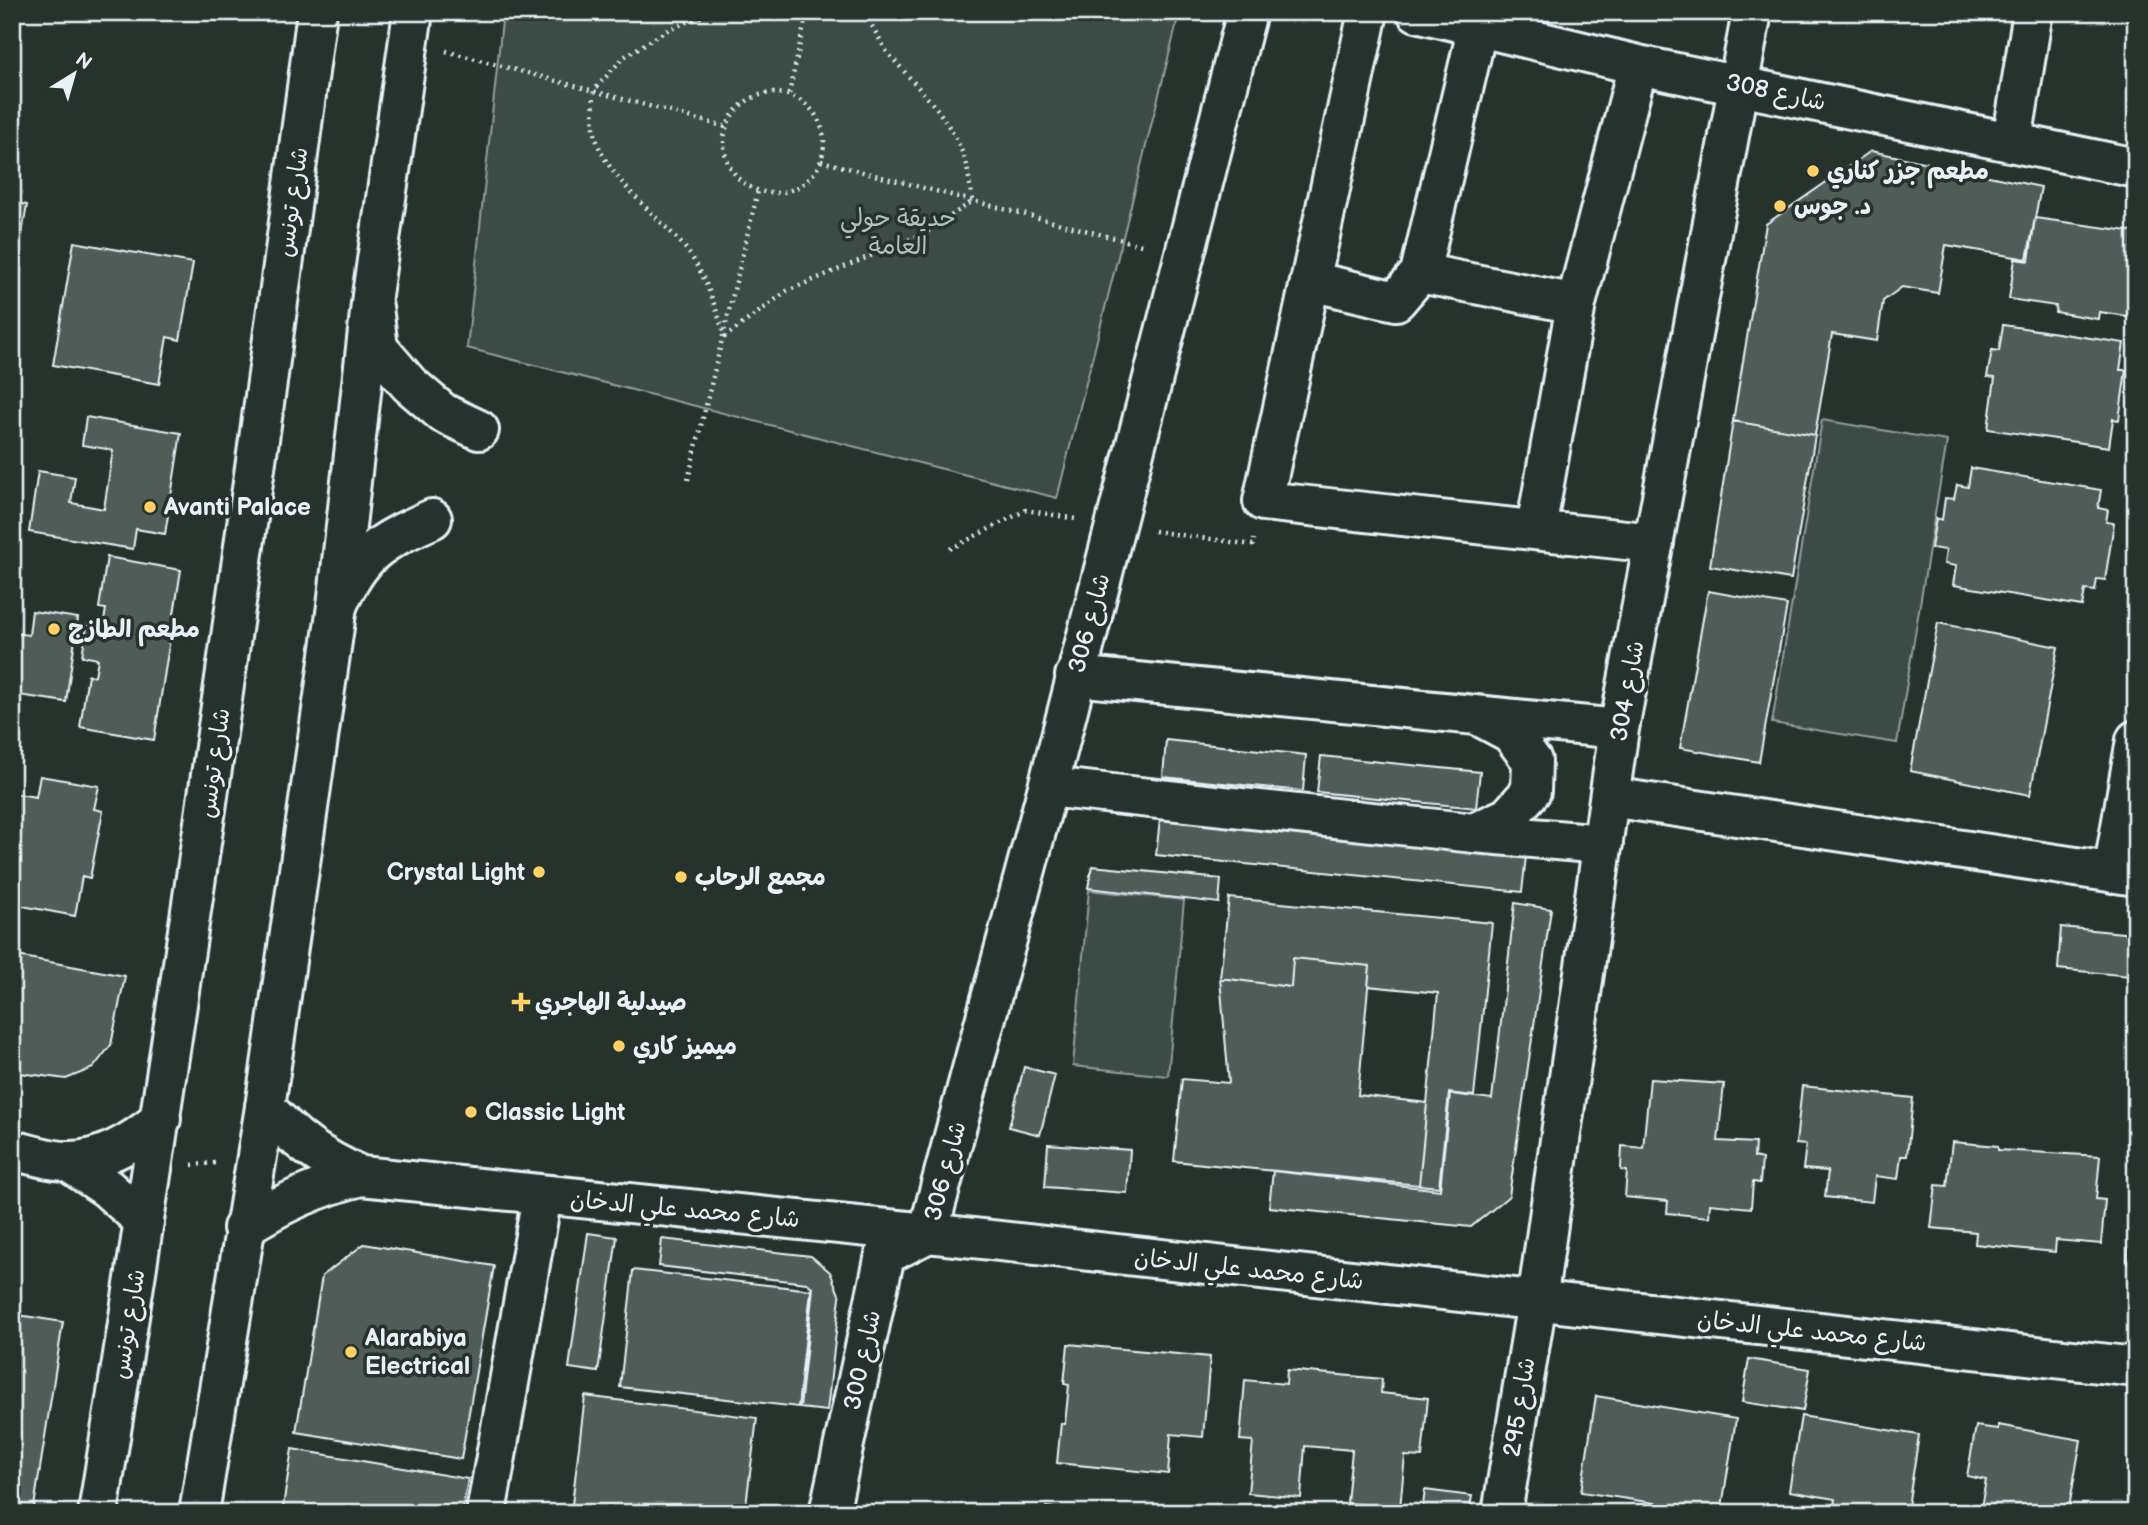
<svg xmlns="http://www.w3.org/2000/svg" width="2148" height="1525" font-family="'Balsamiq Sans','Playpen Sans Arabic',sans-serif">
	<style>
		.green { fill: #3e4b47; stroke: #939ea0; stroke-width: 2 }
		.building { fill: #505c59; stroke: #e8f1f8; stroke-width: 2 }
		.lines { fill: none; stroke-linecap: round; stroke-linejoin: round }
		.minor-casing { stroke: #e8f1f8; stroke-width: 44 }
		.major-casing { stroke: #e8f1f8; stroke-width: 44 }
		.path { stroke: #e8f1f8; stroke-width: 4.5; stroke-dasharray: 2 5; stroke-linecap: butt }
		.minor { stroke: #26332d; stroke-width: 38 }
		.major { stroke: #26332d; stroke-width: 38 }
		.poi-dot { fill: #ffd166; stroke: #26332d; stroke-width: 2.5 }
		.labels { text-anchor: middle; stroke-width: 7; stroke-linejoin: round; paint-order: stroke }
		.street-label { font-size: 24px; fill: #e8f1f8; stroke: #26332d }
		.poi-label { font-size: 24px; font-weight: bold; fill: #e8f1f8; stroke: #26332d; text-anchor: start }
		.park-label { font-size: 24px; fill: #b5bfc3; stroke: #26332d }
	</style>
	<rect width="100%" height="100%" fill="#26332d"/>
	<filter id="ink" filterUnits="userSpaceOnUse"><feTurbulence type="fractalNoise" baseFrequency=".0143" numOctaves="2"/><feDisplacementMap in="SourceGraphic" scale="14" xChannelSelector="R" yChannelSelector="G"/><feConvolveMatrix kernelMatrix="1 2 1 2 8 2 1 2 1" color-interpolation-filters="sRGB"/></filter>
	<g filter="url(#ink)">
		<path class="green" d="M 503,12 L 1168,12 L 1177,23 L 1057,498 L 467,348 Z
			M 1822,420 L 1947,441 L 1897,743 L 1772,723 Z
			M 1089,890 L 1184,900 L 1168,1076 L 1073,1066 Z"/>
		<path class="building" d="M 2133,12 L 2136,12 L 2136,49 Z
			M 12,67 L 18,68 L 12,107 Z
			M 1871,151 L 2041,187 L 2027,259 L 1946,245 L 1938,293 L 1902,287 L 1883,301 L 1877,341 L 1832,334 L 1815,435 L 1733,421 L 1766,224 Z
			M 12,202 L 27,205 L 12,292 Z
			M 2035,218 L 2136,232 L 2134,317 L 2099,312 L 2098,319 L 2055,312 L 2056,306 L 2009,299 L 2015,259 L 2029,261 Z
			M 74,242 L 193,263 L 180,340 L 167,337 L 159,384 L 53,365 Z
			M 2003,325 L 2124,343 L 2120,370 L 2126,370 L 2119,420 L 2113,419 L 2109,447 L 1988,429 L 1995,378 L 1987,377 L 1992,350 L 1999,351 Z
			M 86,417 L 181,433 L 165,534 L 136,529 L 133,549 L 29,532 L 38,471 L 75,477 L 71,503 L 104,509 L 113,450 L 82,445 Z
			M 1733,421 L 1815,435 L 1791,579 L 1710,566 Z
			M 1971,468 L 2101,490 L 2098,508 L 2108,510 L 2106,522 L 2114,523 L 2105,580 L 2097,579 L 2095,591 L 2085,590 L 2082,606 L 1953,585 L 1956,566 L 1944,564 L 1946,550 L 1931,548 L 1936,518 L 1942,520 L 1945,498 L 1954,499 L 1957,485 L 1968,487 Z
			M 107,557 L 181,570 L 154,740 L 80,727 L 88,675 L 95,676 L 98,659 L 82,656 L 87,625 L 103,627 L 106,609 L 99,608 Z
			M 1708,591 L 1787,605 L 1759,762 L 1680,748 Z
			M 32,611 L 78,618 L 66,702 L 12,694 L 12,633 L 29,635 Z
			M 1938,623 L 2058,647 L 2030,795 L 1910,771 Z
			M 1166,740 L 1306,755 L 1303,791 L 1163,777 Z
			M 1321,756 L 1480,772 L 1476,808 L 1317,792 Z
			M 40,776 L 99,786 L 94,809 L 103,811 L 90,878 L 82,876 L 75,916 L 12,904 L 12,793 L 36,797 Z
			M 1160,819 L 1526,856 L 1522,892 L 1156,855 Z
			M 1092,866 L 1221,879 L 1219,903 L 1088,888 Z
			M 1229,898 L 1492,923 L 1474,1096 L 1449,1093 L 1439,1187 L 1419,1185 L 1438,993 L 1368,986 L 1370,966 L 1293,958 L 1291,987 L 1220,978 Z
			M 1515,903 L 1551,909 L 1509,1196 L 1471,1227 L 1269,1207 L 1273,1171 L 1440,1190 L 1450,1094 L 1492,1099 Z
			M 2061,927 L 2133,934 L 2130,976 L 2058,969 Z
			M 12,955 L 125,976 L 111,1045 L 93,1068 L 66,1079 L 12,1072 Z
			M 1293,958 L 1370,966 L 1358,1095 L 1427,1103 L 1419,1185 L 1174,1161 L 1182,1079 L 1229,1083 L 1220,978 L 1291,987 Z
			M 1024,1067 L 1055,1075 L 1040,1135 L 1009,1127 Z
			M 1650,1079 L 1724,1084 L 1718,1141 L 1755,1143 L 1754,1157 L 1762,1159 L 1760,1183 L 1753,1182 L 1751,1208 L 1710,1204 L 1709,1217 L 1667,1213 L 1668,1201 L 1625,1197 L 1627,1171 L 1621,1170 L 1622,1146 L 1643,1148 Z
			M 1802,1086 L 1913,1098 L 1907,1156 L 1901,1156 L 1898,1179 L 1875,1176 L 1872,1202 L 1825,1197 L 1828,1171 L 1803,1169 L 1806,1145 L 1796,1144 Z
			M 1952,1142 L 1998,1146 L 1998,1150 L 2100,1156 L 2096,1199 L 2105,1200 L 2101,1244 L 2056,1240 L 2055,1252 L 1975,1244 L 1976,1232 L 1931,1228 L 1936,1185 L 1947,1186 Z
			M 1048,1144 L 1130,1150 L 1127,1193 L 1045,1187 Z
			M 2133,1209 L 2136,1210 L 2136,1264 L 2127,1263 Z
			M 588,1233 L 617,1237 L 598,1372 L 569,1368 Z
			M 662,1239 L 811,1256 L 830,1272 L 840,1297 L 827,1411 L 800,1408 L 813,1288 L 807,1283 L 659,1266 Z
			M 364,1244 L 494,1266 L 461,1459 L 296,1432 L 322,1276 Z
			M 633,1270 L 811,1290 L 798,1407 L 620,1387 Z
			M 12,1314 L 63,1322 L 33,1513 L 12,1513 Z
			M 1068,1344 L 1210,1357 L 1203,1437 L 1171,1434 L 1168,1474 L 1057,1463 L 1061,1423 L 1065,1424 L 1069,1385 L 1064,1384 Z
			M 1749,1359 L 1810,1369 L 1803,1411 L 1742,1402 Z
			M 1287,1370 L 1382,1379 L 1381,1393 L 1428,1398 L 1422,1457 L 1405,1456 L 1400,1508 L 1347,1503 L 1352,1450 L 1305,1446 L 1301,1498 L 1248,1493 L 1253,1441 L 1240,1440 L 1245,1380 L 1286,1384 Z
			M 585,1396 L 757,1418 L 745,1513 L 571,1513 Z
			M 1596,1396 L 1736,1419 L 1721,1513 L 1581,1492 Z
			M 1801,1416 L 1919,1435 L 1907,1513 L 1833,1513 L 1835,1499 L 1789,1491 Z
			M 1998,1425 L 2081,1440 L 2068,1513 L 1980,1513 L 1986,1480 L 1967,1476 L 1976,1426 L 1998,1429 Z
			M 292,1449 L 468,1479 L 462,1513 L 282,1513 Z
			M 1425,1490 L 1472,1496 L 1469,1513 L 1422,1513 Z
			M 1046,1507 L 1098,1513 L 1045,1513 Z
			M 1349,1508 L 1384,1513 L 1349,1513 Z"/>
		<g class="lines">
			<g class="minor-casing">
				<path id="minor" d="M 1368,12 L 1263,501 L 1654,543
					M 1417,12 L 1638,65 L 2136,168
					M 2012,141 L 2033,12
					M 1420,273 L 1576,304
					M 1310,281 L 1396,301 L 1420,273 L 1478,26
					M 373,307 L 378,348 L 409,384 L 443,413 L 479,430
					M 1536,529 L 1576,304 L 1638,65
					M 337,606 C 361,552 380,542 432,519
					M 1075,676 L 1619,729
					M 1048,787 L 1474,833 L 1603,844
					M 1610,797 L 2136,876
					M 1474,833 L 1508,817 L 1531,791 L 1532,761 L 1511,733 L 1481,717
					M 2113,873 L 2136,740
					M 265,1107 C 295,1140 320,1158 361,1176 L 928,1233 L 2136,1367
					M 12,1150 C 30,1154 49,1161 67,1161 C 103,1162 135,1141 161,1119
					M 67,1161 L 107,1188 L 144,1221
					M 243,1228 C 281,1203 317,1187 361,1176
					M 486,1513 L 542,1196
					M 829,1513 L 885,1255 L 928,1233 L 1048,787 L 1247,12
					M 1502,1513 L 1537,1301 L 1619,729 L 1752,12"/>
			</g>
			<g class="major-casing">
				<path id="major" d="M 98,1513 C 178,1013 251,514 317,12
					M 199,1513 L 265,1107 L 337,606 L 372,295 L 413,12"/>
			</g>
			<path class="path" d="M 714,12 L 669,29 L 624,57 L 594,90 C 594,104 592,120 595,134 C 603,175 656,214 682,244 C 705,272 714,303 725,337 L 787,291 L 925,233 L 973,201 L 966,161 L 955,136 L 938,110 L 887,52 L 864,12
				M 446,51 L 726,127
				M724 143a50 50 0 1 1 100 0a50 50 0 1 1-100 0Z
				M 789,94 L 807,12
				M 821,161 L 1145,246
				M 688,480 L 758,191
				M 1154,531 L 1253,545 L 1254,539
				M 950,549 L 1026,510 L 1076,519
				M 192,1165 L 215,1163"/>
			<use href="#minor" class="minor"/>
			<use href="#major" class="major"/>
		</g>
	</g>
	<g class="poi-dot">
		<circle cx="1813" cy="171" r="7"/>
		<circle cx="1780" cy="206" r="7"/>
		<circle cx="150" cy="507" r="7"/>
		<circle cx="54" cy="629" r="7"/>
		<circle cx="539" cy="872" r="7"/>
		<circle cx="681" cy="877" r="7"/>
		<path d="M517.5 991.5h7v7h7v7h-7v7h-7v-7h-7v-7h7z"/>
		<circle cx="619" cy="1046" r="7"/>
		<circle cx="471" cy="1112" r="7"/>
		<circle cx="351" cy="1352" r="7"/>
	</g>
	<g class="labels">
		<g class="street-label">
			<text transform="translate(1776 92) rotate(12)" y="8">شارع 308</text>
			<text transform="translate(292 202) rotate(-82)" y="8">شارع تونس</text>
			<text transform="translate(1089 623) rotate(-75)" y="8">شارع 306</text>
			<text transform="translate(1627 691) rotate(-80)" y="8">شارع 304</text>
			<text transform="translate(214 763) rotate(-82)" y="8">شارع تونس</text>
			<text transform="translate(945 1171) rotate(-75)" y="8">شارع 306</text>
			<text transform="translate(685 1209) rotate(5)" y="8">شارع محمد علي الدخان</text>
			<text transform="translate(1249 1269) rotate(6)" y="8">شارع محمد علي الدخان</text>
			<text transform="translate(128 1324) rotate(-81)" y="8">شارع تونس</text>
			<text transform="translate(1812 1331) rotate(6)" y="8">شارع محمد علي الدخان</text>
			<text transform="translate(862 1360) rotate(-78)" y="8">شارع 300</text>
			<text transform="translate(1519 1407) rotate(-81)" y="8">شارع 295</text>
		</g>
		<g class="poi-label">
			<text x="1827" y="179">مطعم جزر كناري</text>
			<text x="1794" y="214">د. جوس</text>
			<text x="164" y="515">Avanti Palace</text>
			<text x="68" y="637">مطعم الطازج</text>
			<text x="525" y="880" text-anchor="end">Crystal Light</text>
			<text x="695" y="885">مجمع الرحاب</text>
			<text x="535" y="1010">صيدلية الهاجري</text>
			<text x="633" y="1054">ميميز كاري</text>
			<text x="485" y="1120">Classic Light</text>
			<text x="365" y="1346">Alarabiya<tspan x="365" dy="28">Electrical</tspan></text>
		</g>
		<g class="park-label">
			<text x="898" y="226">حديقة حولي<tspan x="898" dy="28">العامة</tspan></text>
		</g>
	</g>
	<rect width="2148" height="1525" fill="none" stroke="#26332d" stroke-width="42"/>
	<rect x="21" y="21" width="2106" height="1483" fill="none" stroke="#e8f1f8" stroke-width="2.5" filter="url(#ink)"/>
	<g transform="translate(74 74) rotate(37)" stroke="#26332d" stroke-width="5" paint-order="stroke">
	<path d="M0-5L12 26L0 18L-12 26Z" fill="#e8f1f8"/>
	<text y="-10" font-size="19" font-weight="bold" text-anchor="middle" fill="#e8f1f8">N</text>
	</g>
</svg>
